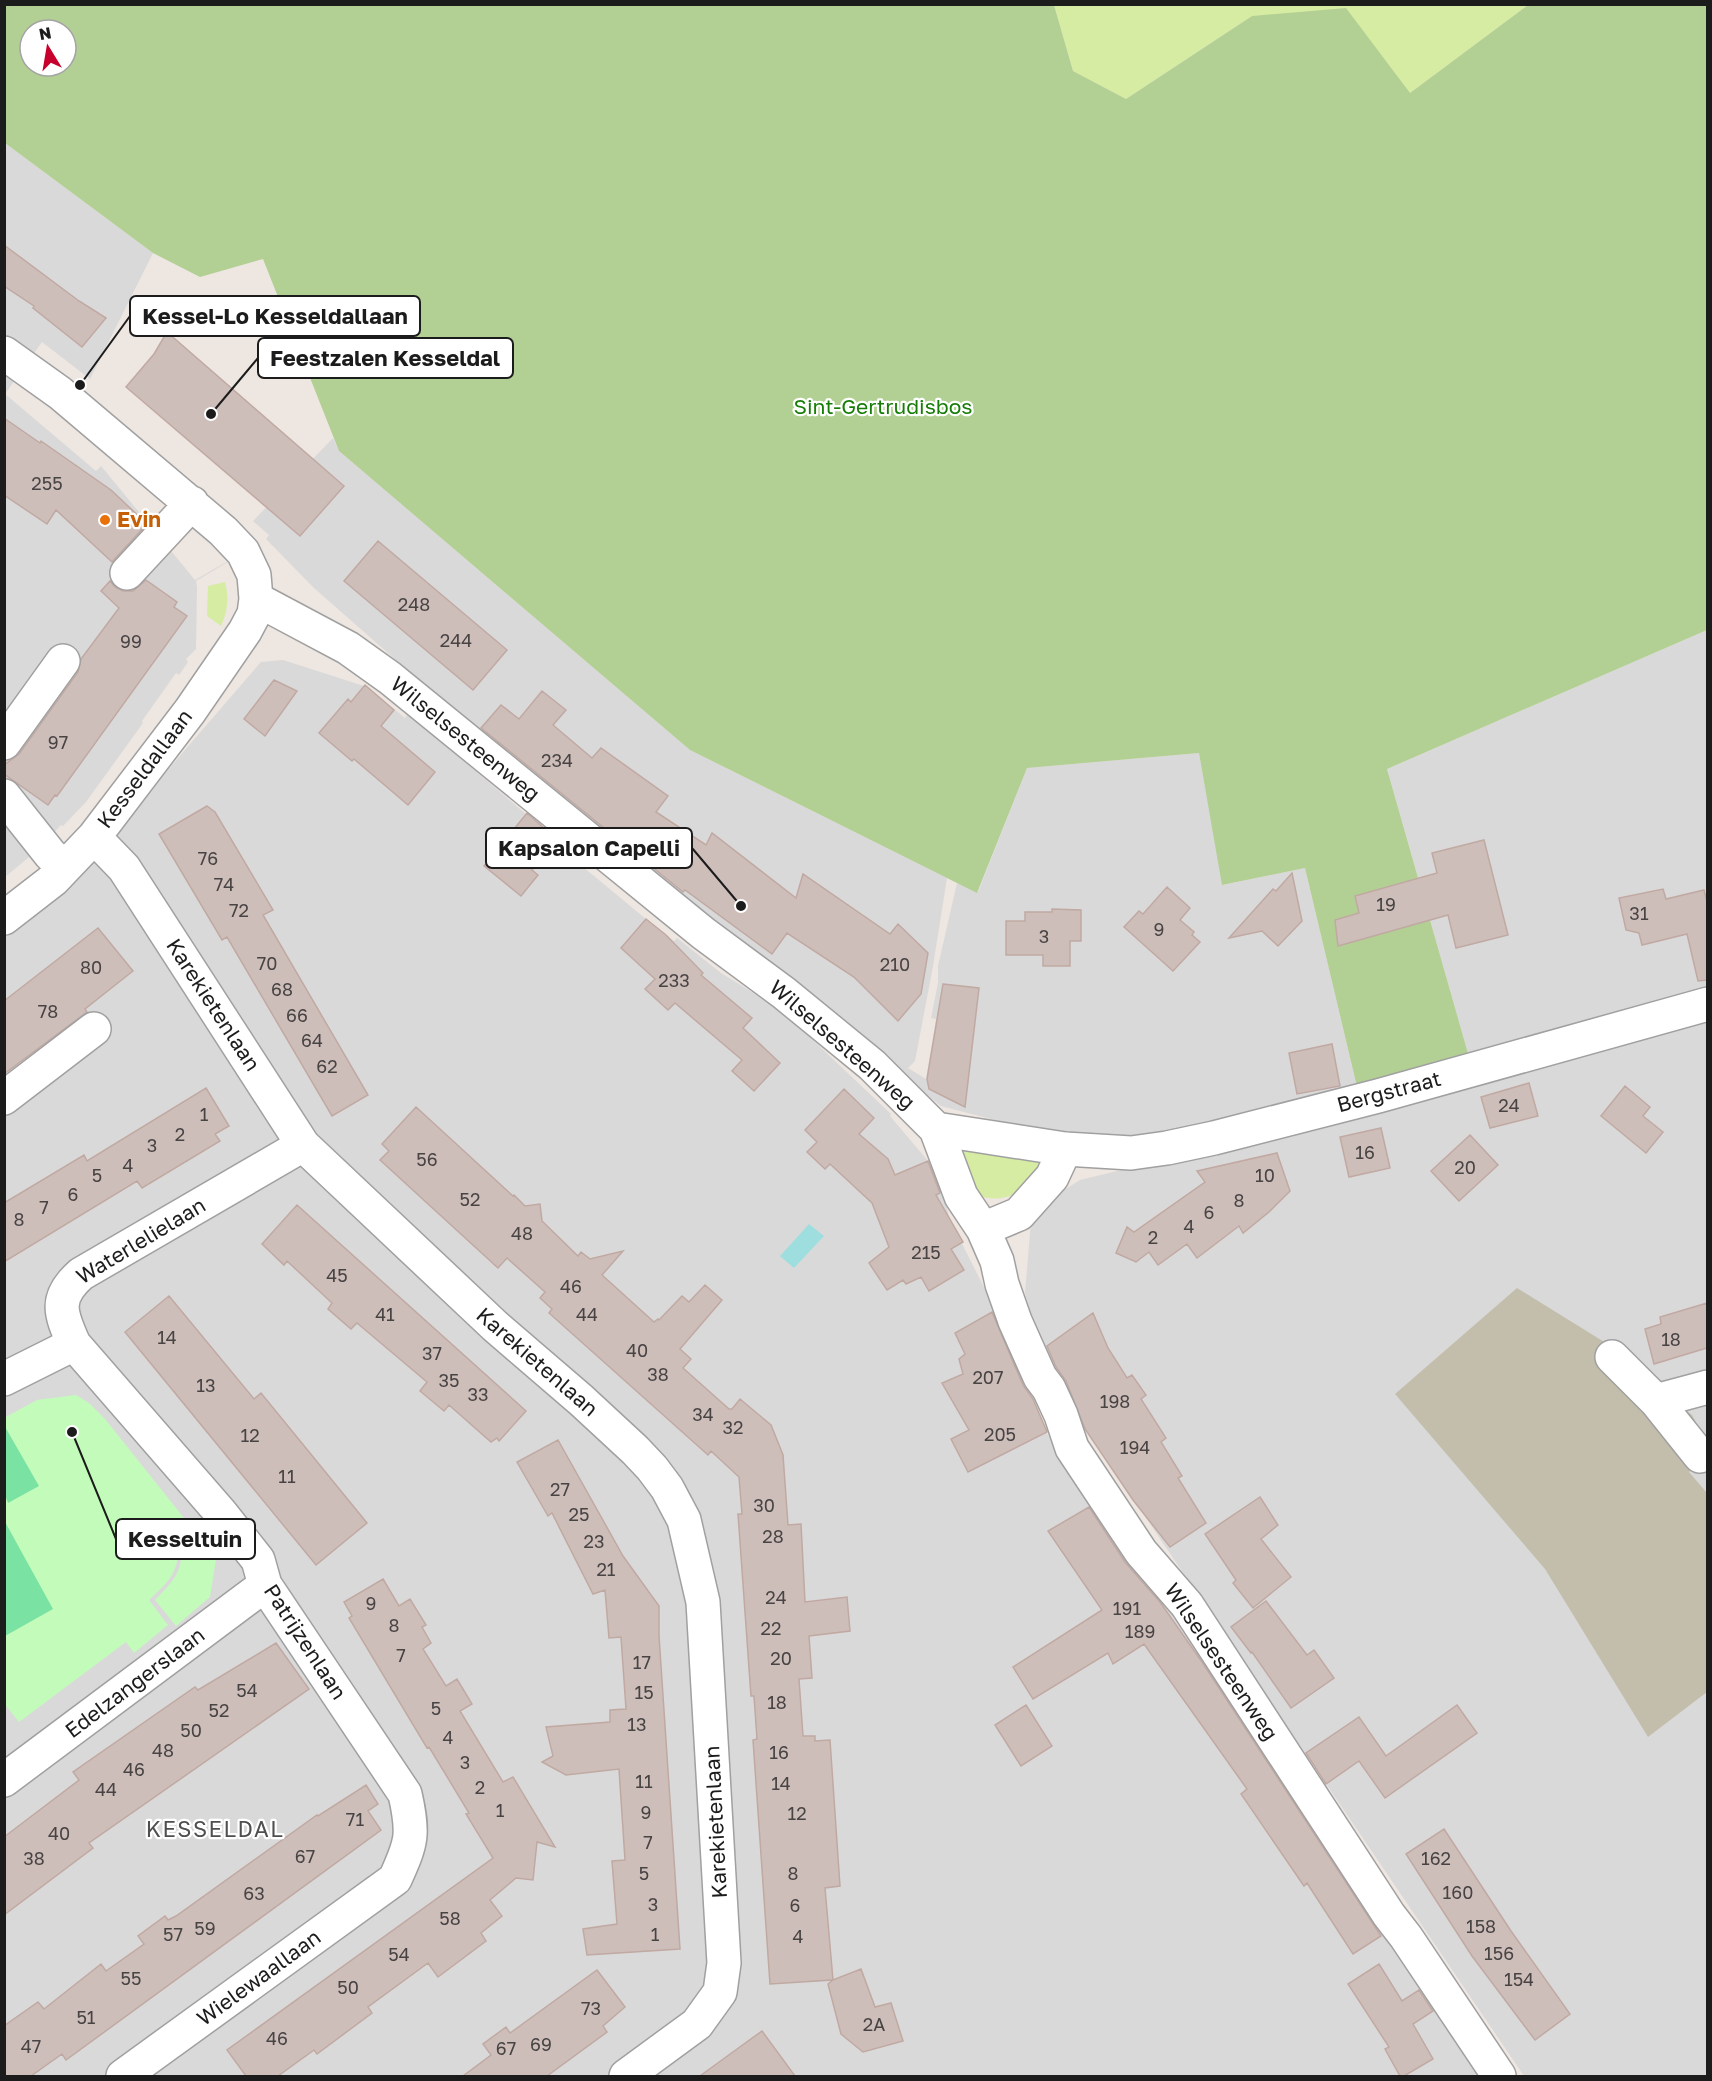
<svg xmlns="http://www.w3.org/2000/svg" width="1712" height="2081" font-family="'Golos Text',sans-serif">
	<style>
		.residential { fill: #dad9d9 }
		.construction { fill: #c3beac }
		.grass { fill: #d7eca3 }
		.forest { fill: #b2d093; fill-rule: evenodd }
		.park { fill: #c3fcba }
		.pitch { fill: #7ae2a3 }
		.water { fill: #9edede }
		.building { fill: #cebeba; stroke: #c0a9a2; stroke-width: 1.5 }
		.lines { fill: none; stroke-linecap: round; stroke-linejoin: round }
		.minor-casing { stroke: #a0a0a0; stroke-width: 36 }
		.minor { stroke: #fff; stroke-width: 33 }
		.food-dot { fill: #e8710a; stroke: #fff; stroke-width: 2 }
		.labels { text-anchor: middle; stroke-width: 4.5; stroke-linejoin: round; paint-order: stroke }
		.number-label { font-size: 18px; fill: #484444 }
		.park-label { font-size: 21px; fill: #167d06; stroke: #fff }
		.food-label { font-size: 21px; font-weight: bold; fill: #c56008; stroke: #fff; text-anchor: start }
		.street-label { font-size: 21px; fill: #1c1c1c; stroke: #fff }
		.neighbourhood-label { font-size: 22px; letter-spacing: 1.5px; fill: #4f4f4f; stroke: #fff }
		.leader { fill: none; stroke: #1c1c1c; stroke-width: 2 }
		.callout-dot { fill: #1c1c1c; stroke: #fff; stroke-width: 2 }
		.callout { fill: #fff; stroke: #1c1c1c; stroke-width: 2 }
		.callout-label { font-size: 22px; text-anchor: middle; font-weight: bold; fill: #1c1c1c }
	</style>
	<rect width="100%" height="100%" fill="#eee6e1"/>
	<path class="residential" d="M 5,143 L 153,253 L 90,379 L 42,342 L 5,394 Z
		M 5,394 L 96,471 L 101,466 L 195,580 L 266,539 L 269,535 L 253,521 L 333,438 L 339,451 L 690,750 L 947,878 L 933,966 L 915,1061 L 908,1068 L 926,1079 L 936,1019 L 931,1018 L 938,983 L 938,966 L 957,883 L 978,892 L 1027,768 L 1199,753 L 1223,885 L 1305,868 L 1358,1091 L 1158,1137 L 1088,1134 L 1006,1123 L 941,1106 L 603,842 L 314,588 L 266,539 L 196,581 L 197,587 L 196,649 L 186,659 L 188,662 L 179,675 L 176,673 L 142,721 L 143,723 L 86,802 L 63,826 L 61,825 L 40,848 L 5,877 Z
		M 1707,630 L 1707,989 L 1469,1057 L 1387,769 Z
		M 283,660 L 364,686 L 365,685 L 405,718 L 407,715 L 421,725 L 526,814 L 554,843 L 646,919 L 674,941 L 677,938 L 721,973 L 781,1010 L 891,1114 L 890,1116 L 928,1161 L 944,1191 L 949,1218 L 994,1307 L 1046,1432 L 1126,1551 L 1123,1553 L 1143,1582 L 1149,1579 L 1178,1622 L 1277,1754 L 1487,2076 L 5,2076 L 4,932 L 89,861 L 261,662 Z
		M 1707,1015 L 1707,2076 L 1524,2076 L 1089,1434 L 1042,1354 L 1025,1293 L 1032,1210 L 1080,1180 L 1344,1116 Z"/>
	<path class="construction" d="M 1517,1288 L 1622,1353 L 1654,1386 L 1692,1415 L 1707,1443 L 1707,1451 L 1689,1472 L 1707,1493 L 1707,1692 L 1648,1737 L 1545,1569 L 1395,1394 Z"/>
	<path class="grass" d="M 1054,5 L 1528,5 L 1410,93 L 1252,16 L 1126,99 L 1073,71 Z
		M 225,582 C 229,597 228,611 221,626 L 207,616 L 208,586 Z
		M 951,1148 L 1050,1160 C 1027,1184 1016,1206 978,1196 Z"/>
	<path class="forest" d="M 5,5 L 1054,5 L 1073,71 L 1126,99 L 1252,16 L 1346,8 L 1410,93 L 1528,5 L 1707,5 L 1707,630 L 1387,769 L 1469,1057 L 1358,1091 L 1305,868 L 1222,885 L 1199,753 L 1027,768 L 977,893 L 690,750 L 339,451 L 263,259 L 200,277 L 153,253 L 5,143 ZM 30,30 L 66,30 L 66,66 L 30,66 Z"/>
	<path class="park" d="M 76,1395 L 89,1403 L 105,1419 L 188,1523 L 176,1534 C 182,1568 173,1578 149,1600 L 168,1625 L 134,1653 L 126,1642 L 19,1722 L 4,1703 L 4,1418 L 37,1400 Z
		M 191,1527 L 216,1559 L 210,1597 L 176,1626 L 155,1600 C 176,1578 186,1569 179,1536 Z"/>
	<path class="pitch" d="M 4,1425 L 39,1486 L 8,1503 L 5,1495 Z
		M 4,1520 L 53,1609 L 5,1636 L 4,1636 Z"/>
	<path class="water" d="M 809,1224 L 824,1236 L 794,1268 L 780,1256 Z"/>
	<path class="building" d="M 4,245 L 79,301 L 106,318 L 82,347 L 33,308 L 34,306 L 4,286 Z
		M 167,332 L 344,486 L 300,536 L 126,387 L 154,354 Z
		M 4,418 L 40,443 L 41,441 L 111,490 L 147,524 L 112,562 L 56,510 L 47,524 L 4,495 Z
		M 378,541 L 507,650 L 473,690 L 344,581 Z
		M 146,580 L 177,602 L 174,607 L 187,616 L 57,796 L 55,795 L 48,805 L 4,774 L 4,765 L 19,754 L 78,672 L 81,659 L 119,608 L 101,591 L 110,581 L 115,587 L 123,591 L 133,591 Z
		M 274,680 L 297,691 L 265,736 L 244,719 Z
		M 365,685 L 394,710 L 381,726 L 435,772 L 408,805 L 354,759 L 352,761 L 319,733 L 348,699 L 351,702 Z
		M 542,691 L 566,710 L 553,725 L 592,758 L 601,748 L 668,796 L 656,812 L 706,845 L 712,833 L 796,898 L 803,874 L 890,934 L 898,924 L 928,953 L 921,994 L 898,1021 L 854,977 L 787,933 L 772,954 L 685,890 L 683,892 L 481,728 L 501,705 L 519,719 Z
		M 207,806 L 215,812 L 273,910 L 263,915 L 368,1095 L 332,1116 L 227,937 L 222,940 L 159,834 Z
		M 527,813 L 545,829 L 541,834 L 553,844 L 532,870 L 538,875 L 521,896 L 484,866 Z
		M 1484,840 L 1508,935 L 1456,948 L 1448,915 L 1338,946 L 1335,920 L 1359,913 L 1355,896 L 1437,873 L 1432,853 Z
		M 1292,873 L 1302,921 L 1278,946 L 1262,931 L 1229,938 L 1273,889 L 1276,891 Z
		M 1167,887 L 1190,908 L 1180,920 L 1194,932 L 1192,935 L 1200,942 L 1173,971 L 1124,927 L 1139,911 L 1143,914 Z
		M 1663,889 L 1666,899 L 1704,890 L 1707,902 L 1707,980 L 1698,981 L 1687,934 L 1642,945 L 1639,933 L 1626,930 L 1619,898 Z
		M 1052,909 L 1081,910 L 1081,941 L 1070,941 L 1070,966 L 1043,966 L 1043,955 L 1006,955 L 1006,921 L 1025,921 L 1025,912 L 1052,912 Z
		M 646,919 L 666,935 L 703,973 L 701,975 L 752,1018 L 743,1028 L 780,1063 L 754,1091 L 732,1071 L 742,1060 L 675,1003 L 668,1010 L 645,989 L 655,979 L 621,948 Z
		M 98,928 L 133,971 L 85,1009 L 87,1012 L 4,1074 L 4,1001 Z
		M 943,984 L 979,988 L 965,1107 L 929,1089 L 927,1079 Z
		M 1332,1044 L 1340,1086 L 1297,1094 L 1289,1053 Z
		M 1529,1083 L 1538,1116 L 1490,1128 L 1481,1097 Z
		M 1625,1086 L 1650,1107 L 1643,1116 L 1663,1132 L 1646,1153 L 1601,1116 Z
		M 206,1088 L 229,1126 L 215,1134 L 220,1141 L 142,1188 L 137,1181 L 4,1262 L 4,1203 L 84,1155 L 87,1161 Z
		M 844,1089 L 874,1118 L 859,1134 L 888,1159 L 895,1175 L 928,1161 L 940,1193 L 936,1195 L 963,1242 L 951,1249 L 964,1270 L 929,1291 L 921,1277 L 906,1284 L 903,1280 L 887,1290 L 869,1263 L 889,1247 L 872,1203 L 830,1164 L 825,1169 L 807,1152 L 817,1142 L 805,1130 Z
		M 416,1107 L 513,1196 L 514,1195 L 525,1206 L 540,1204 L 542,1221 L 578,1256 L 581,1252 L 590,1259 L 623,1251 L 602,1275 L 654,1322 L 658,1319 L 659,1320 L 682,1296 L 689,1302 L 705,1285 L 722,1300 L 680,1349 L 691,1359 L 683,1368 L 729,1409 L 732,1409 L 740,1399 L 771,1425 L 783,1455 L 788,1525 L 801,1524 L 805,1602 L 847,1597 L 850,1631 L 809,1636 L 812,1678 L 799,1679 L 803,1736 L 815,1736 L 815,1741 L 830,1740 L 840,1886 L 825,1888 L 833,1980 L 861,1969 L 875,2007 L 891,2003 L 903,2041 L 863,2052 L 841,2034 L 828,1984 L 833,1980 L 770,1984 L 753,1740 L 757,1739 L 754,1696 L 751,1696 L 738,1514 L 742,1514 L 739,1477 L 711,1451 L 708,1455 L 549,1313 L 552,1309 L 540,1298 L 545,1292 L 507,1258 L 498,1268 L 380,1160 L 389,1151 L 382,1144 Z
		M 1381,1128 L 1390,1168 L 1349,1177 L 1340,1137 Z
		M 1470,1135 L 1498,1165 L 1459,1201 L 1431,1171 Z
		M 1277,1153 L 1290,1191 L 1269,1212 L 1243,1233 L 1239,1226 L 1197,1258 L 1187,1244 L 1158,1265 L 1149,1252 L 1136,1262 L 1116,1253 L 1127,1227 L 1134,1232 L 1205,1182 L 1197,1171 Z
		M 297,1205 L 526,1411 L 499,1441 L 497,1438 L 491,1442 L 449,1405 L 444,1411 L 420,1391 L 427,1382 L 357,1323 L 351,1329 L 328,1309 L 332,1303 L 287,1261 L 284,1265 L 262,1244 Z
		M 169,1296 L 254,1399 L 261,1393 L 367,1523 L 316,1565 L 125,1332 Z
		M 1707,1303 L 1707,1348 L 1654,1364 L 1645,1329 L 1661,1324 L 1660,1317 Z
		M 992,1312 L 1023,1385 L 1033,1399 L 1047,1432 L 968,1472 L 951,1439 L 969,1430 L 942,1383 L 963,1374 L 959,1359 L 965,1354 L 955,1333 Z
		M 1093,1313 L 1108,1348 L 1127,1378 L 1132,1375 L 1146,1395 L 1141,1399 L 1166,1438 L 1161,1442 L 1182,1476 L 1178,1478 L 1206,1523 L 1170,1547 L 1133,1500 L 1085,1429 L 1066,1381 L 1056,1367 L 1047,1346 Z
		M 558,1440 L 623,1556 L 659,1606 L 659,1636 L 680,1949 L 587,1955 L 583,1929 L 617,1924 L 612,1861 L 625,1860 L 619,1769 L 566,1775 L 542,1762 L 553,1756 L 546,1727 L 610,1722 L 610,1710 L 626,1709 L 621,1637 L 609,1638 L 605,1590 L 593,1594 L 552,1513 L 548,1516 L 517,1462 Z
		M 1260,1497 L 1278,1525 L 1261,1539 L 1291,1577 L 1253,1608 L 1233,1583 L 1236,1580 L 1205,1534 Z
		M 1089,1507 L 1125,1562 L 1160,1602 L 1202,1662 L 1381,1936 L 1353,1954 L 1307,1883 L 1304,1886 L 1241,1794 L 1247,1789 L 1144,1644 L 1113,1664 L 1108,1653 L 1033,1699 L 1013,1667 L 1102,1610 L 1048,1531 Z
		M 383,1579 L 399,1606 L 410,1599 L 426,1625 L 422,1627 L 431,1643 L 423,1649 L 446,1686 L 457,1679 L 472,1704 L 460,1711 L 503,1782 L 513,1777 L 555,1847 L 537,1842 L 533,1880 L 516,1878 L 490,1900 L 502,1916 L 481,1933 L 486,1941 L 438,1977 L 428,1963 L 368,2007 L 372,2013 L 317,2054 L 314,2050 L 278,2076 L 246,2076 L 227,2050 L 493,1858 L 466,1814 L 469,1813 L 429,1747 L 427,1748 L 349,1618 L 352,1616 L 344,1602 Z
		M 1266,1601 L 1307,1655 L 1314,1650 L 1334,1678 L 1291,1708 L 1252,1652 L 1251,1653 L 1231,1627 Z
		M 276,1643 L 309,1689 L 89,1843 L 93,1848 L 4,1915 L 4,1837 L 79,1780 L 73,1772 L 195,1687 L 198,1690 Z
		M 1026,1705 L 1052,1746 L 1021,1766 L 995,1725 Z
		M 1457,1705 L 1477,1733 L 1385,1798 L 1359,1761 L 1326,1784 L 1306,1753 L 1359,1717 L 1386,1756 Z
		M 366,1785 L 378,1804 L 368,1811 L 381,1830 L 66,2060 L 62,2054 L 31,2076 L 4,2076 L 4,2026 L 38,2002 L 44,2009 L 101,1964 L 106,1971 L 144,1944 L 138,1936 L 165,1916 L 168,1920 L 176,1916 L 317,1815 L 318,1816 Z
		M 1444,1829 L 1511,1931 L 1570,2014 L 1535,2040 L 1472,1956 L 1406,1854 Z
		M 1379,1964 L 1402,2001 L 1419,1990 L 1433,2011 L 1413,2024 L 1433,2059 L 1404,2076 L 1400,2076 L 1385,2049 L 1389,2047 L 1348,1984 Z
		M 597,1970 L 625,2007 L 603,2026 L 607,2032 L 547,2076 L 463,2076 L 491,2055 L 483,2044 L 506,2027 L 510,2033 Z
		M 762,2031 L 795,2076 L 700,2076 L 737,2049 Z"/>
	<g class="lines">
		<g class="minor-casing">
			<path id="minor" d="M 4,353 L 60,393 L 223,531 L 243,552 L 254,575 L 256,599 L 254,614 L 245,631 L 190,711 L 94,837 L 53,880 L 4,918
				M 127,573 L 192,503
				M 256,599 L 348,648 L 390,678 L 703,933 L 784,993 L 872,1065 L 936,1129 L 961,1196 L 983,1229 L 997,1261 L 1002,1284 L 1015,1321 L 1040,1377 L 1049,1389 L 1061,1415 L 1072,1448 L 1141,1552 L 1187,1605 L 1389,1915 L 1406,1937 L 1499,2076
				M 4,743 L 63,661
				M 4,796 L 50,854 L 64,868
				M 94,837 L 124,868 L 303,1145 L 495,1326 L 581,1400 L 635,1450 L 652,1468 L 667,1488 L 684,1520 L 703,1602 L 724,1963 L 720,1992 L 697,2024 L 626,2076
				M 4,1098 L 94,1029
				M 936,1129 L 1065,1149 L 1131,1153 L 1167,1148 L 1214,1138 L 1378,1096 L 1708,1004
				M 983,1229 L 1019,1214 L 1052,1177 L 1065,1149
				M 74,1344 L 220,1512 L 258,1560 L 265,1585 L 405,1794 C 414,1834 412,1842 395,1879 L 123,2076
				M 1612,1357 L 1656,1401 L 1700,1456
				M 4,1379 L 74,1344 C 60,1313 54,1298 81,1274 L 303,1145
				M 1656,1401 L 1708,1387
				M 4,1780 L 265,1585"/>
		</g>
		<use href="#minor" class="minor"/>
	</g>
	<circle class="food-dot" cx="105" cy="520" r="6"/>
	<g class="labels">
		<g class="number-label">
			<text x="47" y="490">255</text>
			<text x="414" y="611">248</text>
			<text x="456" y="647">244</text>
			<text x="131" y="648">99</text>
			<text x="58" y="749">97</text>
			<text x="557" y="767">234</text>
			<text x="208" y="865">76</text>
			<text x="224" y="891">74</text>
			<text x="1386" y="911">19</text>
			<text x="239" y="917">72</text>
			<text x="1639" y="920">31</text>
			<text x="1159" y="936">9</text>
			<text x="1044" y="943">3</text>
			<text x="267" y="970">70</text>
			<text x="895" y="971">210</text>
			<text x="91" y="974">80</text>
			<text x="674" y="987">233</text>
			<text x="282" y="996">68</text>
			<text x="48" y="1018">78</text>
			<text x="297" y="1022">66</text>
			<text x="312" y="1047">64</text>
			<text x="327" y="1073">62</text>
			<text x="1509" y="1112">24</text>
			<text x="204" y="1121">1</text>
			<text x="180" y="1141">2</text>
			<text x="152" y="1152">3</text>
			<text x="1365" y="1159">16</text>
			<text x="427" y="1166">56</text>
			<text x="128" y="1172">4</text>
			<text x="1465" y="1174">20</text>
			<text x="97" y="1182">5</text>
			<text x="1265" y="1182">10</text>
			<text x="73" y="1201">6</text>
			<text x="470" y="1206">52</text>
			<text x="1239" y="1207">8</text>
			<text x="44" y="1214">7</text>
			<text x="1209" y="1219">6</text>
			<text x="19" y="1226">8</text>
			<text x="1189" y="1233">4</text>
			<text x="522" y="1240">48</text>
			<text x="1153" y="1244">2</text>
			<text x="926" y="1259">215</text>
			<text x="337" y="1282">45</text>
			<text x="571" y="1293">46</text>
			<text x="385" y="1321">41</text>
			<text x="587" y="1321">44</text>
			<text x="167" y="1344">14</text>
			<text x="1671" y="1346">18</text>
			<text x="637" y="1357">40</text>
			<text x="432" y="1360">37</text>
			<text x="658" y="1381">38</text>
			<text x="988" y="1384">207</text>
			<text x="449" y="1387">35</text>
			<text x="206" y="1392">13</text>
			<text x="478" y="1401">33</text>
			<text x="1115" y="1408">198</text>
			<text x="703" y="1421">34</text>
			<text x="733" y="1434">32</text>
			<text x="1000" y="1441">205</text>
			<text x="250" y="1442">12</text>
			<text x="1135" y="1454">194</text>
			<text x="287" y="1483">11</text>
			<text x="560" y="1496">27</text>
			<text x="764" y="1512">30</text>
			<text x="579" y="1521">25</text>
			<text x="773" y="1543">28</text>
			<text x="594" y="1548">23</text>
			<text x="606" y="1576">21</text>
			<text x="776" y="1604">24</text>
			<text x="371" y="1610">9</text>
			<text x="1127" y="1615">191</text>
			<text x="394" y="1632">8</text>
			<text x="771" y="1635">22</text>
			<text x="1140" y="1638">189</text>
			<text x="401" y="1662">7</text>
			<text x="781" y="1665">20</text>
			<text x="642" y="1669">17</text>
			<text x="247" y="1697">54</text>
			<text x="644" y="1699">15</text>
			<text x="777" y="1709">18</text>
			<text x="436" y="1715">5</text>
			<text x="219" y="1717">52</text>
			<text x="637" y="1731">13</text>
			<text x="191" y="1737">50</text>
			<text x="448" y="1744">4</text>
			<text x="163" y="1757">48</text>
			<text x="779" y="1759">16</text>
			<text x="465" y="1769">3</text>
			<text x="134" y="1776">46</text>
			<text x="644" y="1788">11</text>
			<text x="781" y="1790">14</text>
			<text x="480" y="1794">2</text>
			<text x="106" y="1796">44</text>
			<text x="500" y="1817">1</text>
			<text x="646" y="1819">9</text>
			<text x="797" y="1820">12</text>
			<text x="355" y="1826">71</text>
			<text x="59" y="1840">40</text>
			<text x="648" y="1849">7</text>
			<text x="305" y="1863">67</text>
			<text x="34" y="1865">38</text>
			<text x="1436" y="1865">162</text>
			<text x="644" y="1880">5</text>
			<text x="793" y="1880">8</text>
			<text x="1458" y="1899">160</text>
			<text x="254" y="1900">63</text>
			<text x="653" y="1911">3</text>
			<text x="795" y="1912">6</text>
			<text x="450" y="1925">58</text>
			<text x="1481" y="1933">158</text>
			<text x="205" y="1935">59</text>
			<text x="173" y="1941">57</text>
			<text x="655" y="1941">1</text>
			<text x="798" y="1943">4</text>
			<text x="1499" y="1960">156</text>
			<text x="399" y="1961">54</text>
			<text x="131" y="1985">55</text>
			<text x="1519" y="1986">154</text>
			<text x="348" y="1994">50</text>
			<text x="591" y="2015">73</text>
			<text x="86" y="2024">51</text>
			<text x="874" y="2031">2A</text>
			<text x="277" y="2045">46</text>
			<text x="541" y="2051">69</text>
			<text x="31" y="2053">47</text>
			<text x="506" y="2055">67</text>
		</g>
		<g class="park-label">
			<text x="883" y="414">Sint-Gertrudisbos</text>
		</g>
		<g class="food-label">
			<text x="117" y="527">Evin</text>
		</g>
		<g class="street-label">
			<text transform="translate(465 739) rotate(39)" y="7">Wilselsesteenweg</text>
			<text transform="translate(145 769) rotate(-53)" y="7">Kesseldallaan</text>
			<text transform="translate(213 1005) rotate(57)" y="7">Karekietenlaan</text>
			<text transform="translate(842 1045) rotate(41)" y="7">Wilselsesteenweg</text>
			<text transform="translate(1389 1092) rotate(-15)" y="7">Bergstraat</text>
			<text transform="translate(141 1241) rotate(-31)" y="7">Waterlelielaan</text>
			<text transform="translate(537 1362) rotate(41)" y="7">Karekietenlaan</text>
			<text transform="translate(305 1642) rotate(57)" y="7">Patrijzenlaan</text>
			<text transform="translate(1221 1662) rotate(56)" y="7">Wilselsesteenweg</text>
			<text transform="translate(135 1683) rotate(-37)" y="7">Edelzangerslaan</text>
			<text transform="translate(716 1822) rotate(-93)" y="7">Karekietenlaan</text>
			<text transform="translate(259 1978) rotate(-36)" y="7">Wielewaallaan</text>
		</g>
		<g class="neighbourhood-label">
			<text x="215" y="1837">KESSELDAL</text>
		</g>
	</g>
	<path class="leader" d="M80 385L130 316M211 414L258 358M741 906L692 848M72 1432L116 1539"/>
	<g class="callout-dot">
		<circle cx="80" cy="385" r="6"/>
		<circle cx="211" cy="414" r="6"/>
		<circle cx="741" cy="906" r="6"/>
		<circle cx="72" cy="1432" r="6"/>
	</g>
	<g class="callout">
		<rect x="130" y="296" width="290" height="40" rx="6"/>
		<rect x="258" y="338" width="255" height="40" rx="6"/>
		<rect x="486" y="828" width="206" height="40" rx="6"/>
		<rect x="116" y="1519" width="139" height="40" rx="6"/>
	</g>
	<g class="callout-label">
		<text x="275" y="324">Kessel-Lo Kesseldallaan</text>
		<text x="385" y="366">Feestzalen Kesseldal</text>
		<text x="589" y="856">Kapsalon Capelli</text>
		<text x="185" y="1547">Kesseltuin</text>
	</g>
	<rect width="1712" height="2081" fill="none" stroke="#1c1c1c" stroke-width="12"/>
	<g transform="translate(48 48) rotate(349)"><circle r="28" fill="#ffffff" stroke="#a4a4a4" stroke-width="1.5"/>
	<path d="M0-4.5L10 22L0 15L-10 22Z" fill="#c7002c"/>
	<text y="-9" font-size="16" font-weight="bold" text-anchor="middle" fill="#1c1c1c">N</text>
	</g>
</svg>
